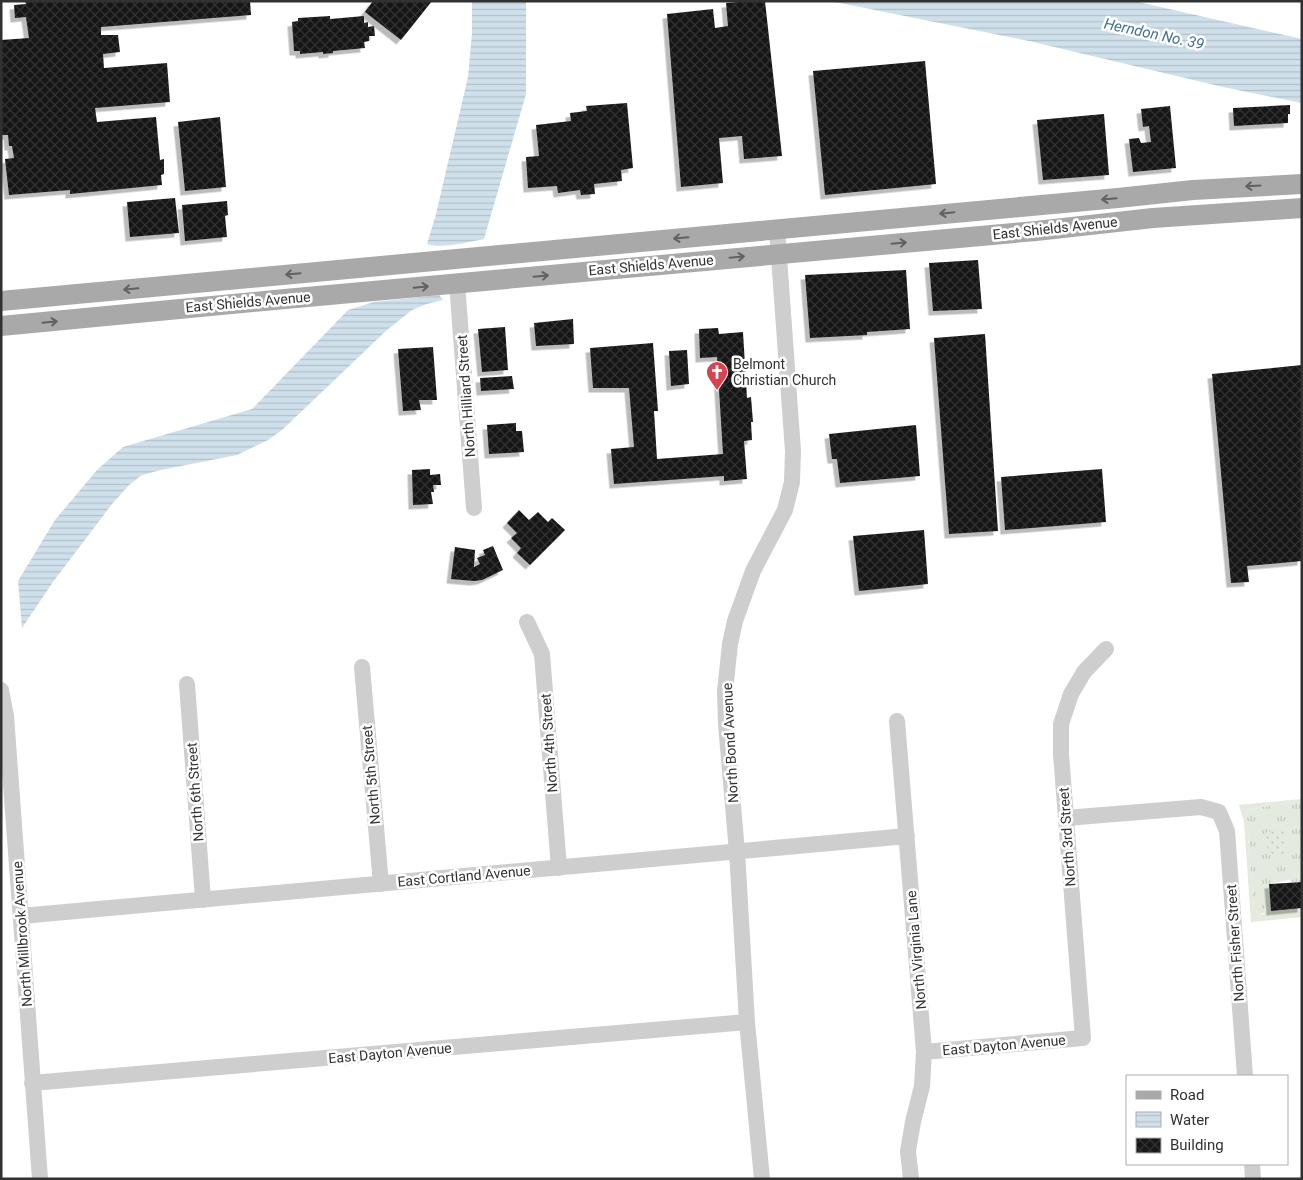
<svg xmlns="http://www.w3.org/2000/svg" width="1303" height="1180" font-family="Roboto,sans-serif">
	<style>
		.grass { fill: url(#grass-tufts) }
		.park { fill: url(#park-dots) }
		.garden { fill: #e4eade }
		.water { fill: url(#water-rules) }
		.building { fill: url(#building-cross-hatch); filter: url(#shadow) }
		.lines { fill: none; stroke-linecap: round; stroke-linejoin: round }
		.minor { stroke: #cecece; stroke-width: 16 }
		.major { stroke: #a9a9a9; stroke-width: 20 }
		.oneway { stroke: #616161 }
		.labels { text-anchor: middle; stroke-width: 5; stroke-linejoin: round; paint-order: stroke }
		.street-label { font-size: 14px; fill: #313131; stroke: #fff }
		.poi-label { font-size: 14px; fill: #313131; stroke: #fff; text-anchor: start }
		.water-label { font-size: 15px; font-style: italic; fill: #45728e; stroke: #fff }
	</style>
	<defs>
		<pattern id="grass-tufts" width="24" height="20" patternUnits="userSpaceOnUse" patternTransform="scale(1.25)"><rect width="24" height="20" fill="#e4eade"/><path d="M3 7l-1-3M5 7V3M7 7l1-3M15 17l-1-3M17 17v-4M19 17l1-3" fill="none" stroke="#c4c9bf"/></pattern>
		<pattern id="park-dots" width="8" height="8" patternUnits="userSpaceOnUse" patternTransform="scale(1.25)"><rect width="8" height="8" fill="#e4eade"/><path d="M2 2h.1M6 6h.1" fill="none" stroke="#c4c9bf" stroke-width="1.8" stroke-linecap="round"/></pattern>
		<pattern id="water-rules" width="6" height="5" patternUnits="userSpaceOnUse" patternTransform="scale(1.25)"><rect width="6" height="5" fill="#cfe0eb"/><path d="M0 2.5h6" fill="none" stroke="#b2c1ca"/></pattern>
		<pattern id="building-cross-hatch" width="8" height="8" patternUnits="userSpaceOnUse" patternTransform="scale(1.25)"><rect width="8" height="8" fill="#181818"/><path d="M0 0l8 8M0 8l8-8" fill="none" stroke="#313131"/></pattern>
		<filter id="shadow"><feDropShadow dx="-4.5" dy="4.5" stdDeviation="0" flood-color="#0004"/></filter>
	</defs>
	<rect width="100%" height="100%" fill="#fff"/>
	<path class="grass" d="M 1302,802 L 1302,882 L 1292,882 L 1289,880 L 1269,884 L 1269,889 L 1267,890 L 1265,912 L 1259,915 L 1254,908 L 1246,811 L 1262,807 Z"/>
	<path class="park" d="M 1285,830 L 1287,854 L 1268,855 L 1266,832 Z"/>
	<path class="garden" d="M 1302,799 L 1302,802 L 1262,807 L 1246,811 L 1254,908 L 1259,915 L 1264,914 L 1266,909 L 1266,892 L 1269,889 L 1271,911 L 1302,908 L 1302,917 L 1251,922 L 1244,821 L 1239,805 Z"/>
	<path class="water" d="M 472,1 L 526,1 L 526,94 L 484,239 C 469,242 441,249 427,244 L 436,214 L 468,77 L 472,33 Z
		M 830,1 L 1134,1 L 1302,39 L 1302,103 L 1223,87 L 1029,41 Z
		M 439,295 L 443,300 L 427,304 L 412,310 L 387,330 L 282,430 L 268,440 L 237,455 L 161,470 L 142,475 L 129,485 L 112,504 L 53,582 L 22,628 L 18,581 L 55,520 L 97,470 L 123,447 L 252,409 L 348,310 L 374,302 Z"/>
	<path class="building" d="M 25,1 L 250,1 L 251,15 L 101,27 L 101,35 L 118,35 L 120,52 L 103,54 L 104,68 L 167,63 L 170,102 L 95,108 L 97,122 L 156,117 L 160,160 L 164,159 L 164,174 L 161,175 L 162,185 L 70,194 L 70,190 L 9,195 L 5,159 L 14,158 L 12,146 L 9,146 L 8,135 L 1,135 L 1,40 L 29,38 L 26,17 L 15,18 L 14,5 L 26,4 Z
		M 373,1 L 432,1 L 401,40 L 365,12 Z
		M 749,1 L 765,1 L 782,156 L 744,159 L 742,136 L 719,138 L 723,183 L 681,187 L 667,14 L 713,9 L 715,28 L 728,26 L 726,3 Z
		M 330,16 L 330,19 L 364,16 L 364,23 L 368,22 L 368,27 L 374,26 L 375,36 L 369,36 L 369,41 L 364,42 L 365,48 L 333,51 L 333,53 L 323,54 L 323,52 L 300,54 L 300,51 L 294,51 L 292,22 L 298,21 L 298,18 Z
		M 925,61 L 936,184 L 825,195 L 813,71 Z
		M 627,103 L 633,168 L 621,170 L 622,181 L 594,184 L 595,194 L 581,195 L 580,190 L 558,193 L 557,186 L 528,188 L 526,157 L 539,156 L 536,125 L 571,121 L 570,113 L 587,111 L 586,106 Z
		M 1290,105 L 1290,114 L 1288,114 L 1288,123 L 1234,126 L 1233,108 Z
		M 1170,106 L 1176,168 L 1133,172 L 1129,139 L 1139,138 L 1141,143 L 1151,142 L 1149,126 L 1143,127 L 1141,109 Z
		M 1104,114 L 1109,175 L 1043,180 L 1037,120 Z
		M 220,117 L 226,187 L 185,191 L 178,122 Z
		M 175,198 L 179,233 L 130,237 L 127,202 Z
		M 227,201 L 228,215 L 225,216 L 227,237 L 185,241 L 182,205 Z
		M 978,260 L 982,309 L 933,311 L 929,263 Z
		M 906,270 L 910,329 L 867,332 L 867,335 L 810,338 L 805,275 Z
		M 573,319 L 574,344 L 536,346 L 534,323 Z
		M 505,327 L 508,370 L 482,372 L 478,329 Z
		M 718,328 L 719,334 L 743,332 L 747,398 L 751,397 L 753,422 L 751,422 L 752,440 L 744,441 L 747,479 L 724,481 L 724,476 L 614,484 L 611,449 L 634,447 L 629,388 L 593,388 L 590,348 L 653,343 L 658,411 L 654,411 L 657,459 L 723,454 L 717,357 L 700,358 L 699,329 Z
		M 985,334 L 998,531 L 949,534 L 934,338 Z
		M 433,347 L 437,400 L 419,400 L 421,410 L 403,411 L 398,349 Z
		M 687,350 L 689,384 L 671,386 L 669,351 Z
		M 1302,365 L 1302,561 L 1247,566 L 1249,582 L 1231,583 L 1212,374 Z
		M 512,376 L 514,389 L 481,391 L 480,378 Z
		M 516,423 L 516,431 L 522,431 L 524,452 L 489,454 L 487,425 Z
		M 916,425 L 920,476 L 840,483 L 837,459 L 832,459 L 829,434 Z
		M 430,469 L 430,475 L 440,474 L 441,485 L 433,485 L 434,492 L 431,492 L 433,504 L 413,505 L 412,470 Z
		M 1102,469 L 1106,522 L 1005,530 L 1001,477 Z
		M 519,510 L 529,520 L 538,512 L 548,522 L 552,518 L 565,530 L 530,565 L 517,553 L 521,548 L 511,538 L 517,533 L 507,523 Z
		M 924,530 L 928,584 L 859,591 L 853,536 Z
		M 493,546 L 503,570 L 482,580 L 474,581 L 451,579 L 455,547 L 475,550 L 474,567 L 480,564 L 477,558 L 485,555 L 483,550 Z
		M 1302,882 L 1302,908 L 1271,911 L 1269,884 Z"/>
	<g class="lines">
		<path class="minor" d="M 457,283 L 474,508
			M 527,622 L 542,654 L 559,868
			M 362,667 L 381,884
			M 187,684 L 203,900
			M 1,690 L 6,716 L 40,1179
			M 897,721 L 924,1052 L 922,1086 L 913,1122 L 908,1151 L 911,1179
			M 1066,818 L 1201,807 L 1219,812 L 1227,831 L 1245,1076
			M 21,916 L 907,836
			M 924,1052 L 1083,1038 L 1061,754 L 1061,724 L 1071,694 L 1084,672 L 1106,649
			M 32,1083 L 747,1022
			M 1252,1164 L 1253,1179
			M 762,1179 L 747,1022 L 737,852 L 726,724 L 725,691 L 730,644 L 735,621 L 753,571 L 785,510 L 792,482 L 793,451 L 777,230"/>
		<path class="major" d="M 1,301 L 1118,198 L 1193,190 L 1302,184
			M 1,326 L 285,299 L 1036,231 L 1153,218 L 1302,208"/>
	</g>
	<defs><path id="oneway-shaft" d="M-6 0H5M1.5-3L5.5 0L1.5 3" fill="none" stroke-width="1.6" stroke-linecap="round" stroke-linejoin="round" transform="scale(1.25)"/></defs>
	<g class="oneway">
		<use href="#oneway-shaft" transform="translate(1253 186) rotate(177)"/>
		<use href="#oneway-shaft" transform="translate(1109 199) rotate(175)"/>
		<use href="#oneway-shaft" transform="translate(947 213) rotate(174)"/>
		<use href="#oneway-shaft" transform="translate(681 238) rotate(175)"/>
		<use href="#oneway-shaft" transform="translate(899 243) rotate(-5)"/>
		<use href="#oneway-shaft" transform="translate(737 257) rotate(-5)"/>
		<use href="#oneway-shaft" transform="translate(293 274) rotate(175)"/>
		<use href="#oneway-shaft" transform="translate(541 276) rotate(-5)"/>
		<use href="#oneway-shaft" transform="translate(421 287) rotate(-5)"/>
		<use href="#oneway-shaft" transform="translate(131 289) rotate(175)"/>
		<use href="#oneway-shaft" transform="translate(50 322) rotate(-6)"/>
	</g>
	<defs>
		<g id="church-pin" transform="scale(1.125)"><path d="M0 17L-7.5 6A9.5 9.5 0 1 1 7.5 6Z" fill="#d84350" stroke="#fff"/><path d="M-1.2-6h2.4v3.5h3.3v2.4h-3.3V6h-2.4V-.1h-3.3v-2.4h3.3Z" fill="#fff"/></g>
	</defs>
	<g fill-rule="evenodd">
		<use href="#church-pin" x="717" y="372"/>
	</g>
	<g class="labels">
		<g class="street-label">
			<text transform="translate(1055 228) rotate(-6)" y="5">East Shields Avenue</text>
			<text transform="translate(651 265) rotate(-5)" y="5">East Shields Avenue</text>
			<text transform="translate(248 302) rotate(-5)" y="5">East Shields Avenue</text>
			<text transform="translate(466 396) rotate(-94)" y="5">North Hilliard Street</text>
			<text transform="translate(549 743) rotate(-94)" y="5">North 4th Street</text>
			<text transform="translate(730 743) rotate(-93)" y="5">North Bond Avenue</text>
			<text transform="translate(371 775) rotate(-95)" y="5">North 5th Street</text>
			<text transform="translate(195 792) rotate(-94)" y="5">North 6th Street</text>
			<text transform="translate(1067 837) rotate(-94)" y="5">North 3rd Street</text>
			<text transform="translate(464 876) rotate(-5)" y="5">East Cortland Avenue</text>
			<text transform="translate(22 934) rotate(-94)" y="5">North Millbrook Avenue</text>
			<text transform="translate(1235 943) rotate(-94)" y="5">North Fisher Street</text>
			<text transform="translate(916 950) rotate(-95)" y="5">North Virginia Lane</text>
			<text transform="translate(1004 1045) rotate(-5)" y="5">East Dayton Avenue</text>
			<text transform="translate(390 1053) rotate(-5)" y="5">East Dayton Avenue</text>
		</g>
		<g class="poi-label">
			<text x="733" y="369">Belmont<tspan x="733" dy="16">Christian Church</tspan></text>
		</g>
		<g class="water-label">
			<text transform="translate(1154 34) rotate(12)" y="5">Herndon No. 39</text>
		</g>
	</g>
	<rect width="1303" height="1180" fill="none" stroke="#313131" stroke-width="5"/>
	<rect x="1126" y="1075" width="162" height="90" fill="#ffffff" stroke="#adadad"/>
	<rect x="1136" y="1091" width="25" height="8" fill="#a9a9a9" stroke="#adadad"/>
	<text x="1170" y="1100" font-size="15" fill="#313131">Road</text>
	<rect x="1136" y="1112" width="25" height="15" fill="url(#water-rules)" stroke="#adadad"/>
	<text x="1170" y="1125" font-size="15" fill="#313131">Water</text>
	<rect x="1136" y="1138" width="25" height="15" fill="url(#building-cross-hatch)" stroke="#adadad"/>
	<text x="1170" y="1150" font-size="15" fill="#313131">Building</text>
</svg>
